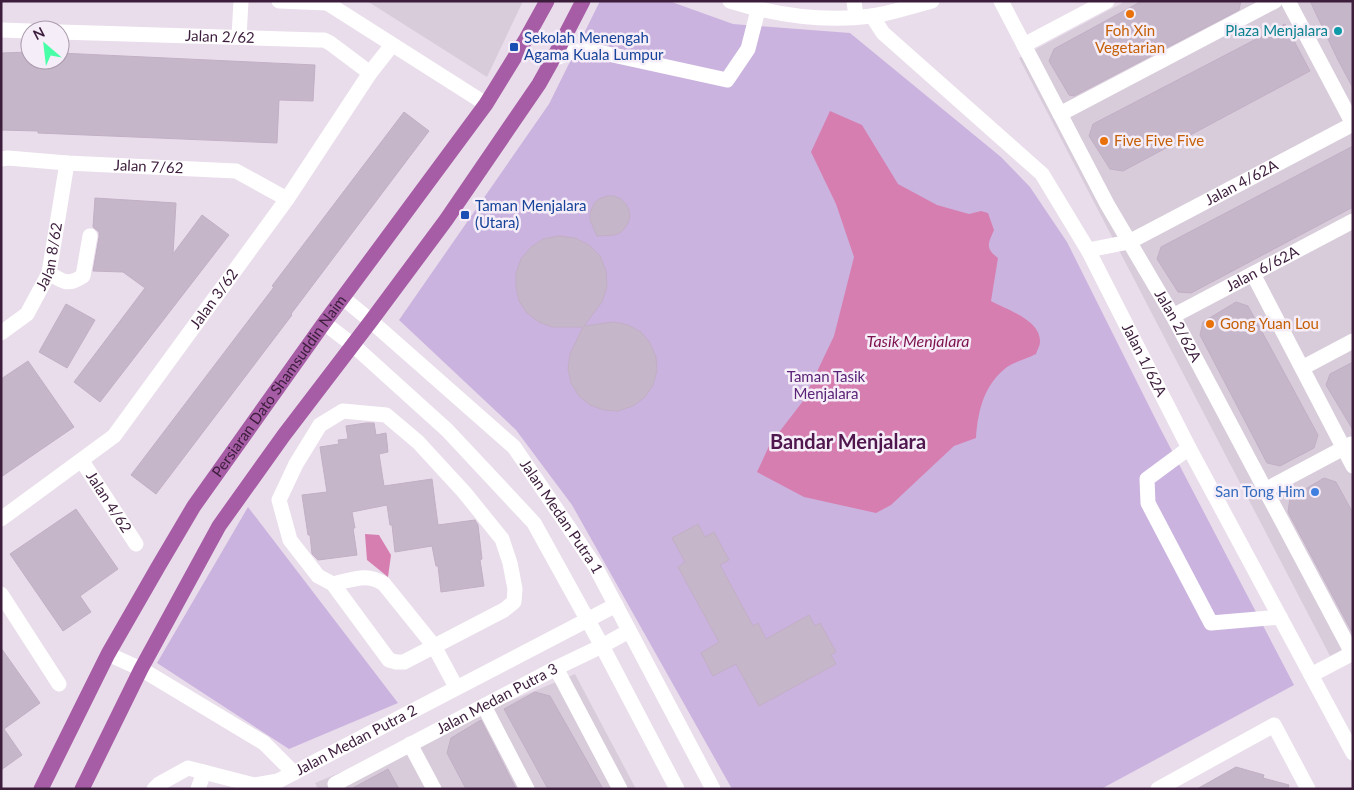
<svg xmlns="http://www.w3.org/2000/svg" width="1354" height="790" font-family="Lato,sans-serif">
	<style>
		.built { fill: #d8ccdb }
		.green { fill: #cbb3df }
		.water { fill: #d77eb1 }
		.building { fill: #c6b6c9; stroke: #c2afc5 }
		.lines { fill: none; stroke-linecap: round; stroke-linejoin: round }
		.minor { stroke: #fff; stroke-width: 15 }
		.major { stroke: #a65da5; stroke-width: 15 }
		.food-dot { fill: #e8710a; stroke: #f5eef8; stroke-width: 2 }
		.culture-dot { fill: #0f9aa8; stroke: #f5eef8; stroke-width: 2 }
		.transit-dot { fill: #1a4fb4; stroke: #f5eef8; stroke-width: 2 }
		.shop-dot { fill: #3f7fe0; stroke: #f5eef8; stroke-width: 2 }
		.labels { text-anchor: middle; stroke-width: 5; stroke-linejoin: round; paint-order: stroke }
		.food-label { font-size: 15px; fill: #c56008; stroke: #f5eef8; text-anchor: start }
		.culture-label { font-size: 15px; fill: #0d838f; stroke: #f5eef8; text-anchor: end }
		.street-label { font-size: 15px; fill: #3c1d3c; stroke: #f5eef8 }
		.transit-label { font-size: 15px; fill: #164399; stroke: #f5eef8; text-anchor: start }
		.park-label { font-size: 15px; fill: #5b2377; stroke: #f5eef8 }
		.shop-label { font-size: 15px; fill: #366cbe; stroke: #f5eef8; text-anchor: end }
		.water-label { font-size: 16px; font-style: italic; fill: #7e124e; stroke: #f5eef8 }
		.district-label { font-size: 20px; font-weight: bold; fill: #50174e; stroke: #f5eef8 }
	</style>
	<rect width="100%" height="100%" fill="#e9ddeb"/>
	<path class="built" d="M 367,1 L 523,1 L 487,77 Z
		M 1126,1 L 1353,1 L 1353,644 L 1330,656 L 1019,58 Z
		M 575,674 L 636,789 L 318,789 L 315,783 Z"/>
	<path class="green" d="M 600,1 L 669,1 L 733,24 L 850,33 L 1001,157 L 1030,187 L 1067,242 L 1159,426 L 1294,685 L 1101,789 L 732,789 L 572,505 L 516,430 L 399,320 L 549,104 Z
		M 248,507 L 398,703 L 289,749 L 157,663 Z"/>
	<path class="water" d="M 830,111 L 862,125 L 898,184 L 937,205 L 969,214 L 981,211 L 988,213 L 994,230 C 988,244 985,248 998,258 L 991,301 C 1007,310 1041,320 1040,342 C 1040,346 1037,350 1036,354 C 1027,359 1016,361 1007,367 C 984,385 978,410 976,438 L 954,446 L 891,505 L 876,513 L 804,497 L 757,472 L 770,444 L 803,401 L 834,336 L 854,257 L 836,204 L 811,152 Z
		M 365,534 L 379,535 L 391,555 L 388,577 L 367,560 Z"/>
	<path class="building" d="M 1142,1 L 1241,1 L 1239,10 L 1074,96 L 1069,95 L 1049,61 L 1054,49 Z
		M 1310,1 L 1353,1 L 1353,88 L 1338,60 Z
		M 1285,24 L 1310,71 L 1123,171 L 1110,169 L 1089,136 L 1093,124 Z
		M 30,52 L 30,60 L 60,60 L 60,53 L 315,65 L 313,101 L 279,100 L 277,143 L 38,133 L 38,131 L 1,130 L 1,53 Z
		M 404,112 L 429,131 L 291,314 L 292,315 L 156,494 L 131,475 L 274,287 L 272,286 Z
		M 1353,146 L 1353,207 L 1191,293 L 1178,292 L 1157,259 L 1161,247 Z
		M 608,196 L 614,196 L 621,199 L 626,204 L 629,210 L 630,216 L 628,223 L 624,229 L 620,233 L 614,235 L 597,236 L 590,220 L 590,213 L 595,202 L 601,198 Z
		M 95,198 L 176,203 L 173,254 L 202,215 L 229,235 L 100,402 L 74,382 L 145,288 L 123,272 L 93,271 L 99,237 L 99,232 L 93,227 Z
		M 559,236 L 575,238 L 589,245 L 600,256 L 606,271 L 607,287 L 602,302 L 584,326 L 614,322 L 628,325 L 641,332 L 650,343 L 656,357 L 657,371 L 653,385 L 645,397 L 633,406 L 618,411 L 604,410 L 590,405 L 579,396 L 571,383 L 568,369 L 570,354 L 583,327 L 552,327 L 539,322 L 527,313 L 519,301 L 516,287 L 516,273 L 521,259 L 530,248 L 543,239 Z
		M 1236,302 L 1248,306 L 1318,435 L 1314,448 L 1280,466 L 1267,463 L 1200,335 L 1203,322 Z
		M 66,304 L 95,320 L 67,368 L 39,352 Z
		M 28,361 L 74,427 L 1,477 L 1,379 Z
		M 1353,362 L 1353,430 L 1326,385 L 1330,374 Z
		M 366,423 L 374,423 L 376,435 L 386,433 L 388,452 L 379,454 L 384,486 L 432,479 L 438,525 L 475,520 L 478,525 L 482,559 L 480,560 L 484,586 L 441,592 L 438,566 L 436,566 L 432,546 L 395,552 L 392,525 L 390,525 L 387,505 L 352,512 L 355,528 L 353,528 L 357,555 L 318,560 L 312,554 L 310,535 L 308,535 L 302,495 L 327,492 L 320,447 L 339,444 L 338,440 L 348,439 L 346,426 Z
		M 1324,478 L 1336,482 L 1353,513 L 1353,634 L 1288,512 L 1290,498 Z
		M 76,509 L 118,569 L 80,596 L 91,612 L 63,631 L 10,554 Z
		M 698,524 L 705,537 L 714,532 L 729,560 L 720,565 L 753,626 L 758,623 L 766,639 L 809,615 L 815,626 L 820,623 L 836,652 L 831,655 L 836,664 L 759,706 L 736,664 L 713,676 L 701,653 L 719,642 L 678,567 L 685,562 L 672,538 Z
		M 1,648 L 40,703 L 4,729 L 22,755 L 1,770 Z
		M 535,692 L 550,696 L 603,789 L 548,789 L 504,709 Z
		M 481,720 L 516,789 L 466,789 L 447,753 L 451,738 Z
		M 1236,767 L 1264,775 L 1263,778 L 1289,785 L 1288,789 L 1197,789 Z
		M 388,769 L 399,789 L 351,789 Z"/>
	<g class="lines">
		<g class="minor">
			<path d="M 279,1 L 327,3 L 486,104"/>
			<path d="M 730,1 C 775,15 825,22 872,16 C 892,13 912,6 932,1"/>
			<path d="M 854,1 L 856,17"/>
			<path id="s1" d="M 1001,1 L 1107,204 L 1173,316 L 1352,653"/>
			<path id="s2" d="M 872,16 L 883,33 L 1042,174 L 1088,250 L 1189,448 L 1353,753"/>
			<path d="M 1,30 L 30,31"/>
			<path id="s3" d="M 60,32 L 318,40 L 324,40 L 330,43 L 370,73"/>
			<path d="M 239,37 L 241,1"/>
			<path d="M 1024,45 L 1107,1"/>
			<path d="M 553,59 L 572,52 L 590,50 L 727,80 L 748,49 L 758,10"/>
			<path d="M 1060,114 L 1275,1"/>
			<path id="s4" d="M 1,159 L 8,158 L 67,163 L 236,171 L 287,199"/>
			<path id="s5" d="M 1088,250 L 1129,242 L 1353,124 L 1288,1"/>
			<path d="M 49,273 C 63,282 68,286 83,276 L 90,236"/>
			<path d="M 1253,274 L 1353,466"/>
			<path id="s6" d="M 343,298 L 371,321 L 514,447 L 595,566 L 713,789"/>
			<path id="s7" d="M 1173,316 L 1353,221"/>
			<path d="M 324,323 L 353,345 L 447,430 L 534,523 L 602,646 L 677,789"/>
			<path id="s8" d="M 1,333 L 27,314 L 49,273 L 67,163"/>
			<path d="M 1302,368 L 1353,341"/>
			<path d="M 1189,448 L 1147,479 L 1148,503 L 1211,623 L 1280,617"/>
			<path id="s9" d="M 82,461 L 136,544"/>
			<path d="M 1265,490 L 1351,444"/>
			<path id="s10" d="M 1,519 L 114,436 L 287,199 L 370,73 L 392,45"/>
			<path d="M 333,584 L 389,660 L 396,662 L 404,662 L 504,610 L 514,602 L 515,589 L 510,563 L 502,539 L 464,492 L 418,442 L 386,415 L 343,411 L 320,425 L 296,464 L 279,500 L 290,540 L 318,576 L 333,584 C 352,580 367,572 384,584 L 434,646 L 456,687"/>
			<path d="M 1,594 L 59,684"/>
			<path d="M 108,654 L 141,669 L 264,743 L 294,773"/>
			<path d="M 556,668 L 620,789"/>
			<path d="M 1311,675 L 1353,653"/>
			<path d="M 484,706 L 527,789"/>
			<path d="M 410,744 L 434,789"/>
			<path id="s11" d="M 154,789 L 159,784 L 188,768 L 254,785 L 278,781 L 616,605"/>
			<path d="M 198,789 L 204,772"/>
			<path id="s12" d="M 338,789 L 335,784 L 556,668 L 602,646 L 629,631"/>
			<path d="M 1158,789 L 1274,725 L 1308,789"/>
		</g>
		<g class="major">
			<path id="s13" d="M 41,789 L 108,654 L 158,567 L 194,506 L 324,323 L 486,104 L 526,39 L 547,1"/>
			<path d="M 82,789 L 141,669 L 219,526 L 284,435 L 371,321 L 446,220 L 539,84 L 553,59 L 583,1"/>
		</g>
	</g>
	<g class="food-dot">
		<circle cx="1130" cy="14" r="5"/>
		<circle cx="1104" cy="141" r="5"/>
		<circle cx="1210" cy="324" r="5"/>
	</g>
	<circle class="culture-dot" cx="1338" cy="31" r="5"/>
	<g class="transit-dot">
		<rect x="509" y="42" width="10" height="10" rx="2.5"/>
		<rect x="460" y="210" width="10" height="10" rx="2.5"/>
	</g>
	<circle class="shop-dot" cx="1315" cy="492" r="5"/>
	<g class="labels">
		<g class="food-label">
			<text x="1130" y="36" text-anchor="middle">Foh Xin<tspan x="1130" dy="17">Vegetarian</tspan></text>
			<text x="1114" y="146">Five Five Five</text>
			<text x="1220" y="329">Gong Yuan Lou</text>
		</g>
		<g class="culture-label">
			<text x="1328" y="36">Plaza Menjalara</text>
		</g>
		<g class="street-label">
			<text dy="5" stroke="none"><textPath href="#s3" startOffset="160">Jalan 2/62</textPath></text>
			<text dy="5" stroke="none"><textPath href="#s4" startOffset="148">Jalan 7/62</textPath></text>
			<text dy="5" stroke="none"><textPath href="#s5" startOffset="169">Jalan 4/62A</textPath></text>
			<text dy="5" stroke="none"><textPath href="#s8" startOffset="95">Jalan 8/62</textPath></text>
			<text dy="5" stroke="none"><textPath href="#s7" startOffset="101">Jalan 6/62A</textPath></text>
			<text dy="5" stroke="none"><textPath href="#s10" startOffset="310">Jalan 3/62</textPath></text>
			<text dy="5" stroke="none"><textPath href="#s1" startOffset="370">Jalan 2/62A</textPath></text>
			<text dy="5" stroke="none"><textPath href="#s2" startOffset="445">Jalan 1/62A</textPath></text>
			<text dy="5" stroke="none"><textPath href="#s13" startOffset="469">Persiaran Dato Shamsuddin Naim</textPath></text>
			<text dy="5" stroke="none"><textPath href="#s9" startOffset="49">Jalan 4/62</textPath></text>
			<text dy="5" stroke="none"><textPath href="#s6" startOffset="311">Jalan Medan Putra 1</textPath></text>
			<text dy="5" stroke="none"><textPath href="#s12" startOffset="189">Jalan Medan Putra 3</textPath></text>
			<text dy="5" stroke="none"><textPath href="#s11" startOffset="221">Jalan Medan Putra 2</textPath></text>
		</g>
		<g class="transit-label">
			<text x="524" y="43">Sekolah Menengah<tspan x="524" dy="17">Agama Kuala Lumpur</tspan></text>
			<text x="475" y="211">Taman Menjalara<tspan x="475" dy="17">(Utara)</tspan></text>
		</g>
		<g class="park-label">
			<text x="826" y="382">Taman Tasik<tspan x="826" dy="17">Menjalara</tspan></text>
		</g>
		<g class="shop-label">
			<text x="1305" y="497">San Tong Him</text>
		</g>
		<g class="water-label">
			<text x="918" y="347">Tasik Menjalara</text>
		</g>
		<g class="district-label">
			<text x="848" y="449">Bandar Menjalara</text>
		</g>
	</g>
	<rect width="1354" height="790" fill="none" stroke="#3c1d3c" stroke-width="5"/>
	<g transform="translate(45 45) rotate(332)"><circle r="24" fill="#f5eef8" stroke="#ab9aad"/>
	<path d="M0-4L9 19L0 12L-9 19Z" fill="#48ffa7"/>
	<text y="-8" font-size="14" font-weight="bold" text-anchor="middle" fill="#3c1d3c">N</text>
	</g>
</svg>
